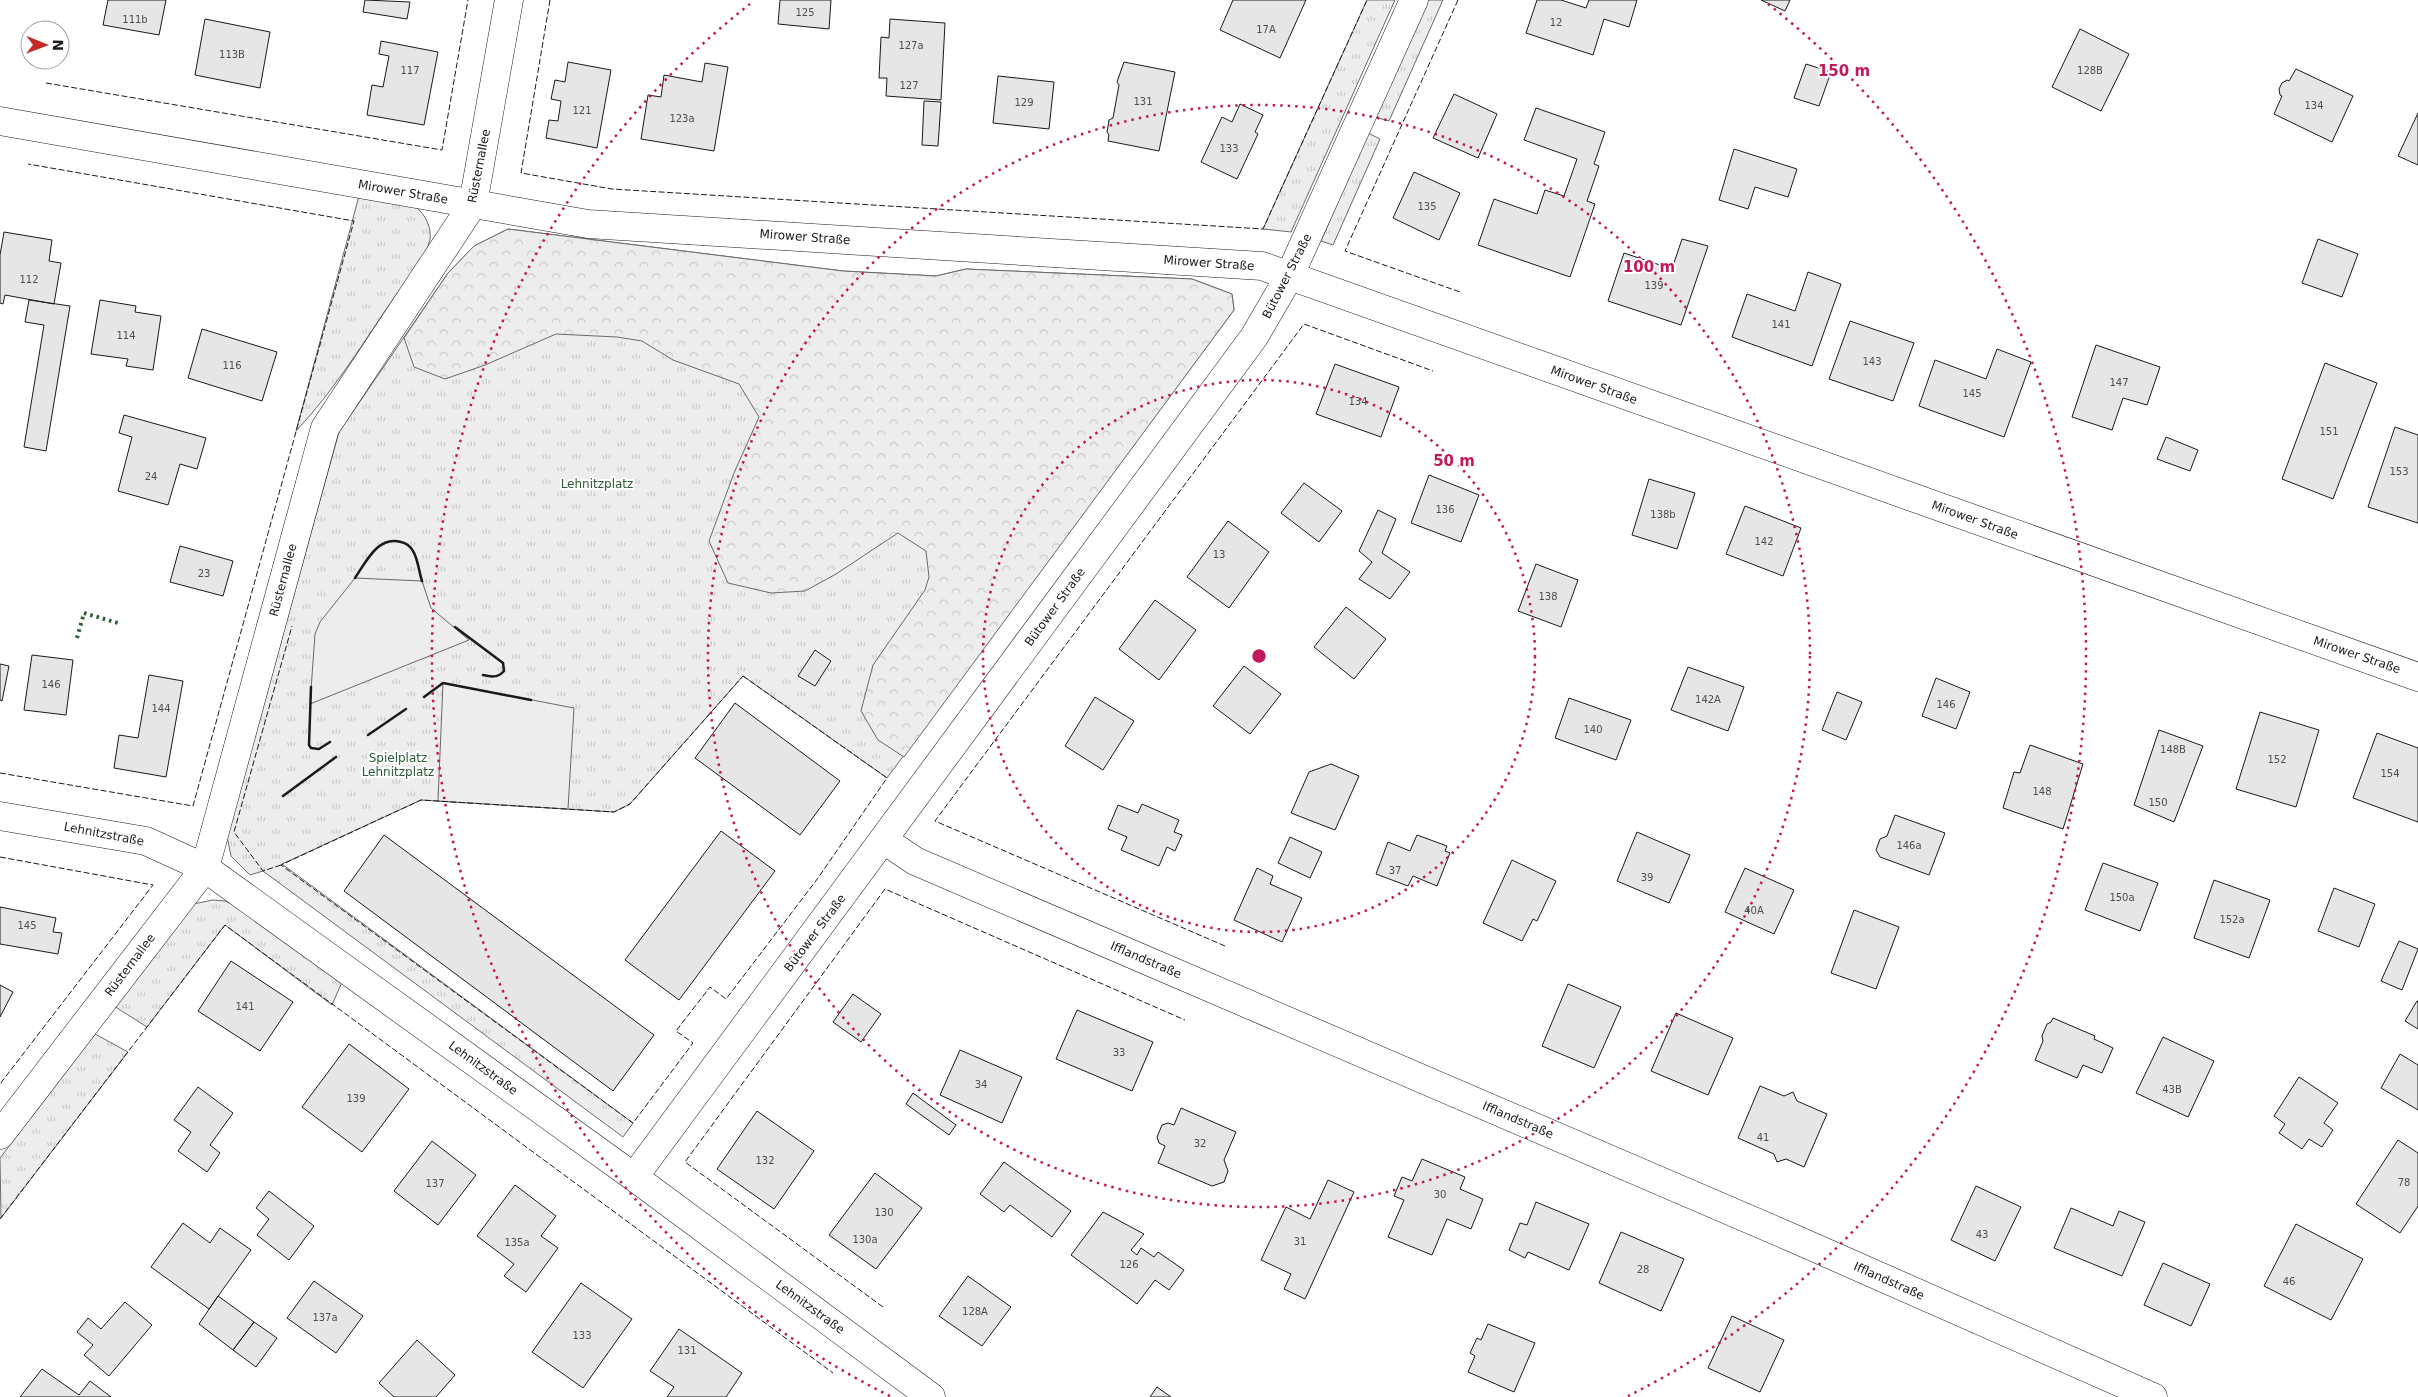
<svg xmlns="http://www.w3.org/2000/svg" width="2418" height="1397" font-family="'DejaVu Sans',sans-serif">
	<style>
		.grass { fill: url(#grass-tufts); stroke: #6a6a6a }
		.forest { fill: url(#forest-crowns); stroke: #6a6a6a }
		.garden { fill: #ededed; stroke: #6a6a6a }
		.building { fill: #e6e6e6; stroke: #1a1a1a }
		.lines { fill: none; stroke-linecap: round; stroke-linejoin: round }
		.street-casing { stroke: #1a1a1a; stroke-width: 29 }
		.street { stroke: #fff; stroke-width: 28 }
		.hedge { stroke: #2b5a34; stroke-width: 4; stroke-dasharray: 2.5 4; stroke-linecap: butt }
		.fence { stroke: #1a1a1a; stroke-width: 1; stroke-dasharray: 6 2.5; stroke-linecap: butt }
		.wall { stroke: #1a1a1a; stroke-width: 2.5 }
		.ring { fill: none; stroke: #c2185b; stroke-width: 2.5; stroke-dasharray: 2.5 5 }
		.labels { text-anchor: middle; stroke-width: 4; stroke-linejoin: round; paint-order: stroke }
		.number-label { font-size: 10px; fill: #4d4d4d }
		.street-label { font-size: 12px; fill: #1a1a1a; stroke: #fff }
		.park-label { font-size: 12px; fill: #2b5a34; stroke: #fff }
		.centre { fill: #c2185b; stroke: #fff; stroke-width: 2.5 }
		.ring-label { font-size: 15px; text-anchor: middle; font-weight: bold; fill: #c2185b; stroke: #fff; stroke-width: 4; stroke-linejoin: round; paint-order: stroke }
	</style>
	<defs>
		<pattern id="grass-tufts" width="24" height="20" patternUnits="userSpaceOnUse" patternTransform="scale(1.25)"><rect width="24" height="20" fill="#ededed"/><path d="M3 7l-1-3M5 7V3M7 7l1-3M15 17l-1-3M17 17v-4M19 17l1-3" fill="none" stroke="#cbcbcb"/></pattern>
		<pattern id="forest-crowns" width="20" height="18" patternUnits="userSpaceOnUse" patternTransform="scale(1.25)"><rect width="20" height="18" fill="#ededed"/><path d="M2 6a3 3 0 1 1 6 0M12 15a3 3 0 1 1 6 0" fill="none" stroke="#cbcbcb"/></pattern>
	</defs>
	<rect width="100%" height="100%" fill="#fff"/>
	<path class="grass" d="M 1367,0 L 1395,0 L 1291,232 L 1263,229 Z
		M 1428,0 L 1443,0 L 1389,121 L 1375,117 Z
		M 1368,133 L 1380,139 L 1333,245 L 1321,241 Z
		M 359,196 L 416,207 C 425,214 432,228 430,240 C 426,257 406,281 396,295 C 364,341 335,390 296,431 Z
		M 508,229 L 843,271 L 936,276 L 966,269 L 1192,279 L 1232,294 L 1234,310 L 887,778 L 743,676 L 630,804 L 614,812 L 421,800 L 282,864 L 633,1123 L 623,1137 L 263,871 L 250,875 L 231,856 L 227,836 L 339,432 L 448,273 L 474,246 Z
		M 213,900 L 225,901 L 238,907 L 342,982 L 332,1005 L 225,925 L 147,1027 L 114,1006 L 193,904 Z
		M 95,1034 L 128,1052 L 1,1218 L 0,1158 Z"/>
	<path class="forest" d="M 508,229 L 843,271 L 936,276 L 966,269 L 1192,279 L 1232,294 L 1234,310 L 904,757 L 878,740 L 861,711 L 873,665 L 925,590 L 929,577 L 926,551 L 898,533 L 836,574 L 805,591 L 771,593 L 728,583 L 709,541 L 734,473 L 759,417 L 739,384 L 673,360 L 642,341 L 617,337 L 556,334 L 485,365 L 445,379 L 414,367 L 404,338 L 448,273 L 474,246 Z"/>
	<path class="garden" d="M 355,578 L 422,581 L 431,608 L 469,640 L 310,704 L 315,634 L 320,622 Z
		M 443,683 L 574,708 L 568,809 L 438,801 Z"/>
	<path class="building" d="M 108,0 L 166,0 L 159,35 L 103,25 Z
		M 365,0 L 410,2 L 407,19 L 363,12 Z
		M 780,0 L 831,0 L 829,29 L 778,24 Z
		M 1233,0 L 1306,0 L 1280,58 L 1220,30 Z
		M 1537,0 L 1561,0 L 1586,8 L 1589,0 L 1637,0 L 1629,27 L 1604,19 L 1593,55 L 1526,33 Z
		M 1761,0 L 1790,0 L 1785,11 Z
		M 205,19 L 270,32 L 260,88 L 195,75 Z
		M 890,19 L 945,23 L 941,100 L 886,96 L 887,78 L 879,78 L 881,37 L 889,38 Z
		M 2080,29 L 2129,54 L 2101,111 L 2052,87 Z
		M 381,41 L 438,52 L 424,125 L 367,115 L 372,85 L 383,87 L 389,56 L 379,54 Z
		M 568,62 L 611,70 L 597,148 L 546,138 L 549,120 L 558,121 L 561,101 L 551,99 L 555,80 L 565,82 Z
		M 1124,62 L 1175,72 L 1159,151 L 1108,141 L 1109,135 L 1107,132 L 1109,120 L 1113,118 L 1119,85 L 1117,82 Z
		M 705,63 L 728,67 L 714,151 L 641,139 L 648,95 L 661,97 L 664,75 L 702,82 Z
		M 1806,64 L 1831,72 L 1819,106 L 1794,98 Z
		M 2296,69 L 2353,96 L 2332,142 L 2274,114 L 2282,96 L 2280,95 L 2279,89 L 2282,83 L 2287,80 L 2289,81 Z
		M 998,76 L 1054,82 L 1049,129 L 993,123 Z
		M 1454,94 L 1497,114 L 1478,158 L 1433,138 Z
		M 924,101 L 941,102 L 938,146 L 922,145 Z
		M 1240,104 L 1263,115 L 1255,132 L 1258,134 L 1237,179 L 1201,162 L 1222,117 L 1232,122 Z
		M 1536,108 L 1605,132 L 1594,164 L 1599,166 L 1587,201 L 1595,204 L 1570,277 L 1478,245 L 1494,199 L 1537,214 L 1545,190 L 1564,196 L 1577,159 L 1524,140 Z
		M 2418,113 L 2418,165 L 2398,156 Z
		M 1734,149 L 1797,169 L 1788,197 L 1755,187 L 1748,209 L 1719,200 Z
		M 1414,172 L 1460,193 L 1439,240 L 1393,218 Z
		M 4,232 L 52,240 L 49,261 L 61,263 L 54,304 L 5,295 L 3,304 L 0,303 L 0,255 Z
		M 1682,239 L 1708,246 L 1681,325 L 1608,301 L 1624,253 L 1672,269 Z
		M 2318,239 L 2358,254 L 2342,297 L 2302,283 Z
		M 1808,272 L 1841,284 L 1812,366 L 1732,337 L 1747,294 L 1795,311 Z
		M 29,300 L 70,306 L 46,451 L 24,447 L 44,325 L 25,322 Z
		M 100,300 L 136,306 L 135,312 L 161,316 L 153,370 L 126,366 L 128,359 L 91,354 Z
		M 1850,321 L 1914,343 L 1893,401 L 1829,379 Z
		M 202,329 L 277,352 L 262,401 L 188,378 Z
		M 2096,345 L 2160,367 L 2147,405 L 2123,398 L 2112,430 L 2072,417 Z
		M 1997,349 L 2031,362 L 2004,437 L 1919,406 L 1935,360 L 1986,379 Z
		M 2325,363 L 2377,383 L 2333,499 L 2282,479 Z
		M 1335,364 L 1399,387 L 1381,437 L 1316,414 Z
		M 124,415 L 206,438 L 197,469 L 180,464 L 168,505 L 118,491 L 132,437 L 119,433 Z
		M 2395,427 L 2418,435 L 2418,523 L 2368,507 Z
		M 2166,437 L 2198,450 L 2190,471 L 2157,459 Z
		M 1429,475 L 1479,495 L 1461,542 L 1411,523 Z
		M 1649,479 L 1695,493 L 1677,549 L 1632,535 Z
		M 1304,483 L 1342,511 L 1319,542 L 1281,513 Z
		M 1745,506 L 1801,528 L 1783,576 L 1726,554 Z
		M 1378,510 L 1396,519 L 1382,553 L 1410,572 L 1390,599 L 1359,579 L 1372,562 L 1359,551 Z
		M 1228,521 L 1269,552 L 1229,608 L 1187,577 Z
		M 180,546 L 233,561 L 223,596 L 170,582 Z
		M 1536,564 L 1578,580 L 1561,627 L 1518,611 Z
		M 1155,600 L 1196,630 L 1159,680 L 1119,649 Z
		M 1346,607 L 1386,639 L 1354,679 L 1314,647 Z
		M 815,650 L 831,661 L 815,686 L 798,676 Z
		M 32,655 L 73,660 L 66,715 L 24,710 Z
		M 0,664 L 9,666 L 2,701 L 0,700 Z
		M 1244,666 L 1281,694 L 1250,734 L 1213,706 Z
		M 1688,667 L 1744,687 L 1728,731 L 1671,710 Z
		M 149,675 L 183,681 L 166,777 L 114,768 L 119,735 L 138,738 Z
		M 1936,678 L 1970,692 L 1956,729 L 1922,716 Z
		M 1837,692 L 1862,702 L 1846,740 L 1822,730 Z
		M 1095,697 L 1134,721 L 1103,770 L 1065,746 Z
		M 1569,698 L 1631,720 L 1616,760 L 1555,738 Z
		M 735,703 L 840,781 L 800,835 L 695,758 Z
		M 2260,712 L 2319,730 L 2296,807 L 2236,789 Z
		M 2159,730 L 2203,746 L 2174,822 L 2134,805 Z
		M 2377,733 L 2418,748 L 2418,822 L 2353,798 Z
		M 2030,745 L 2083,764 L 2063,829 L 2003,808 L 2014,772 L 2020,773 Z
		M 1331,764 L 1359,776 L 1335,830 L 1291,813 L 1309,772 Z
		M 1142,804 L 1179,820 L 1174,832 L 1182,835 L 1175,851 L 1167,847 L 1159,866 L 1121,850 L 1127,837 L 1108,829 L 1118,805 L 1138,813 Z
		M 1895,815 L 1945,833 L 1929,875 L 1880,857 L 1876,850 L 1880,839 L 1887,836 Z
		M 721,831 L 775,871 L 679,1000 L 625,960 Z
		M 1637,832 L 1690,855 L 1669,903 L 1617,881 Z
		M 384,835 L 654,1035 L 613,1091 L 344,891 Z
		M 1417,835 L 1447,846 L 1445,851 L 1450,853 L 1437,886 L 1413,876 L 1408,886 L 1376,874 L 1388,842 L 1410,851 Z
		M 1290,837 L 1322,852 L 1310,878 L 1278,863 Z
		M 1512,860 L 1556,881 L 1537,921 L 1533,919 L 1522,941 L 1483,923 Z
		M 2103,863 L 2158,883 L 2140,931 L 2085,910 Z
		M 1257,868 L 1273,876 L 1270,884 L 1302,898 L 1282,942 L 1234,920 Z
		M 1745,868 L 1794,890 L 1774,934 L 1725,912 Z
		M 2214,880 L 2270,900 L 2249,958 L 2194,938 Z
		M 2334,888 L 2375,904 L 2359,947 L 2318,931 Z
		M 0,907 L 56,918 L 53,932 L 62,933 L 58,954 L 0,944 Z
		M 1854,910 L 1899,927 L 1876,989 L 1831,973 Z
		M 2399,941 L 2418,949 L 2402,990 L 2381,981 Z
		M 231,961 L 293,1002 L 260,1051 L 198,1011 Z
		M 1568,984 L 1621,1007 L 1594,1068 L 1542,1046 Z
		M 0,985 L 13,992 L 0,1017 Z
		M 853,994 L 881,1014 L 861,1042 L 833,1022 Z
		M 2417,1001 L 2418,1001 L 2418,1029 L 2405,1021 Z
		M 1077,1010 L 1153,1042 L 1132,1091 L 1056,1059 Z
		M 1676,1013 L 1733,1038 L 1708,1095 L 1651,1071 Z
		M 2053,1018 L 2095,1036 L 2094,1039 L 2113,1048 L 2102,1073 L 2083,1065 L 2077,1078 L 2035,1060 L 2043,1041 L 2042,1036 L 2047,1024 L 2051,1022 Z
		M 2163,1037 L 2214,1061 L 2188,1117 L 2136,1093 Z
		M 349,1044 L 409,1089 L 362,1152 L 302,1107 Z
		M 960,1050 L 1022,1077 L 1002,1123 L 940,1095 Z
		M 2400,1054 L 2418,1065 L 2418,1110 L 2381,1088 Z
		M 2299,1077 L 2338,1103 L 2324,1123 L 2333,1130 L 2322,1147 L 2309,1139 L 2302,1149 L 2279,1133 L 2285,1124 L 2274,1116 Z
		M 1760,1086 L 1784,1096 L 1793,1092 L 1797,1101 L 1827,1114 L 1804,1167 L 1786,1159 L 1777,1162 L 1774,1154 L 1738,1138 Z
		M 198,1087 L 233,1113 L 210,1145 L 220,1153 L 207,1172 L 178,1151 L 191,1132 L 174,1120 Z
		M 913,1093 L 956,1125 L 949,1135 L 906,1104 Z
		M 1181,1108 L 1236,1132 L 1224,1160 L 1228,1171 L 1224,1182 L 1212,1186 L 1158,1163 L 1165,1146 L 1159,1143 L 1157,1137 L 1162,1125 L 1168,1123 L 1174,1125 Z
		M 757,1111 L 814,1151 L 774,1209 L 717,1169 Z
		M 2398,1140 L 2418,1153 L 2418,1206 L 2400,1233 L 2356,1204 Z
		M 432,1141 L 476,1175 L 438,1225 L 394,1191 Z
		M 1422,1159 L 1465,1177 L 1460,1189 L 1483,1199 L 1471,1229 L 1447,1219 L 1432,1255 L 1388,1237 L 1404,1200 L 1394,1196 L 1402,1177 L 1412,1181 Z
		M 1004,1162 L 1071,1211 L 1052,1237 L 1010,1205 L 1004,1212 L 980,1194 Z
		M 875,1173 L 922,1208 L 876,1269 L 829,1235 Z
		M 1328,1180 L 1354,1192 L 1305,1299 L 1284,1289 L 1291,1274 L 1261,1260 L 1286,1207 L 1310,1219 Z
		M 515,1185 L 556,1216 L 541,1236 L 558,1248 L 526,1292 L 504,1276 L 514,1264 L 477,1236 Z
		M 1976,1186 L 2021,1207 L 1995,1261 L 1951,1240 Z
		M 269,1191 L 314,1226 L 289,1260 L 257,1235 L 269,1219 L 256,1208 Z
		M 1536,1202 L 1589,1224 L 1569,1270 L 1528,1252 L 1525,1258 L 1509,1250 L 1520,1223 L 1527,1225 Z
		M 2071,1208 L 2113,1226 L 2119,1211 L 2145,1222 L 2122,1276 L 2054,1248 Z
		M 1103,1212 L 1144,1234 L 1131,1250 L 1137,1255 L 1141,1248 L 1154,1257 L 1158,1252 L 1184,1270 L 1169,1290 L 1155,1280 L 1137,1304 L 1071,1255 Z
		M 183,1223 L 210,1243 L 220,1228 L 251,1250 L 209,1309 L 151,1267 Z
		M 2296,1224 L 2363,1259 L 2331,1320 L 2264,1286 Z
		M 1621,1232 L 1684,1259 L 1661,1311 L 1599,1283 Z
		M 2163,1263 L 2210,1284 L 2191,1326 L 2144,1305 Z
		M 968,1276 L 1011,1307 L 982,1346 L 939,1316 Z
		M 314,1281 L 363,1316 L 336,1353 L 287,1318 Z
		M 581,1283 L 632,1319 L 583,1388 L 532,1352 Z
		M 218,1296 L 254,1322 L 233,1350 L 199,1324 Z
		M 125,1302 L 152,1325 L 109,1376 L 84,1355 L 93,1345 L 77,1332 L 88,1318 L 101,1329 Z
		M 1732,1316 L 1784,1340 L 1760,1392 L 1708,1368 Z
		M 254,1322 L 277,1338 L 256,1367 L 233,1350 Z
		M 1488,1324 L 1535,1343 L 1514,1392 L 1468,1372 L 1475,1356 L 1470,1353 L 1477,1338 L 1481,1340 Z
		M 679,1329 L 742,1373 L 726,1397 L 667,1397 L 674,1387 L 650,1371 Z
		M 417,1340 L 455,1375 L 436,1397 L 394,1397 L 379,1383 Z
		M 42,1369 L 79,1395 L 90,1381 L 111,1397 L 20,1397 Z
		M 1157,1387 L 1171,1397 L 1150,1397 Z"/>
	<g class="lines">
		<g class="street-casing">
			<path id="street" d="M 0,121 L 588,224 L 1262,266 L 2418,677
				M 0,816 L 146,841 L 205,868 L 634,1177 L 931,1397
				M 884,840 L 915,861 L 1795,1239 L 2153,1397
				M 0,1135 L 205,868 L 325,428 L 473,204 L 509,0
				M 634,1177 L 1254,337 L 1289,277 L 1414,0"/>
		</g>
		<use href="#street" class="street"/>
		<path class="hedge" d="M 77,638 L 84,613 L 118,623"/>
		<path class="fence" d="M 550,0 L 521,173 L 612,189 L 1263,229 L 1367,0
			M 1458,0 L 1345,251 L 1460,292
			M 46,83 L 442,150 L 468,0
			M 743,676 L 887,778 L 818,878 L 726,999 L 710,987 L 676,1031 L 693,1043 L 633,1123 L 281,865 L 421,800 L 614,812 L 630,804 Z
			M 0,773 L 193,806 L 354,221 L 28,164
			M 0,857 L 153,885 L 0,1084
			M 281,865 L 263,871 L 234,832 L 292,626
			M 1225,946 L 935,821 L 1304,324 L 1433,371
			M 0,1219 L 225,925 L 833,1373
			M 883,1307 L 685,1162 L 885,889 L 1185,1020"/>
		<path class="wall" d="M 355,578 C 366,562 378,535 401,542 C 406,543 410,546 413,551 C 418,559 419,572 422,581
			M 455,627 L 503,663 L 504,671 C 498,678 491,677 483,675
			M 311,687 L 309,745 L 311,748 L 319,749 L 330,742
			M 424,697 L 443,683 L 531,700
			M 368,735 L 406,709
			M 283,796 L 336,757"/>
	</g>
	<g class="ring">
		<circle cx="1259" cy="656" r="276"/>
		<circle cx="1259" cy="656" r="551"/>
		<path d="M890 1396A827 827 0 0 1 750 4M1768 4A827 827 0 0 1 1628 1396"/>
	</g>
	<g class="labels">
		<g class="number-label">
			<text x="805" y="16">125</text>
			<text x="135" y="23">111b</text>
			<text x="1556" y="26">12</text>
			<text x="1266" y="33">17A</text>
			<text x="911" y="49">127a</text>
			<text x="232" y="58">113B</text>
			<text x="410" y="74">117</text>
			<text x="2090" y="74">128B</text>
			<text x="909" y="89">127</text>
			<text x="1143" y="105">131</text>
			<text x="1024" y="106">129</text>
			<text x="2314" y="109">134</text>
			<text x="582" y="114">121</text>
			<text x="682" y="122">123a</text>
			<text x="1229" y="152">133</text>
			<text x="1427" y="210">135</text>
			<text x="29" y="283">112</text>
			<text x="1654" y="289">139</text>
			<text x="1781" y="328">141</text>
			<text x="126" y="339">114</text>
			<text x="1872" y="365">143</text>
			<text x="232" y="369">116</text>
			<text x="2119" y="386">147</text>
			<text x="1972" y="397">145</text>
			<text x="1358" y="405">134</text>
			<text x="2329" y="435">151</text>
			<text x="2399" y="475">153</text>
			<text x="151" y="480">24</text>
			<text x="1445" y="513">136</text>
			<text x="1663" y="518">138b</text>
			<text x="1764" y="545">142</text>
			<text x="1219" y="558">13</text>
			<text x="204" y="577">23</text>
			<text x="1548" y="600">138</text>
			<text x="51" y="688">146</text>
			<text x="1708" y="703">142A</text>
			<text x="1946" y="708">146</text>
			<text x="161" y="712">144</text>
			<text x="1593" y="733">140</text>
			<text x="2173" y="753">148B</text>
			<text x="2277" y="763">152</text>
			<text x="2390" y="777">154</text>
			<text x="2042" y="795">148</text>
			<text x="2158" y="806">150</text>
			<text x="1909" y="849">146a</text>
			<text x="1395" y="874">37</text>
			<text x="1647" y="881">39</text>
			<text x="2122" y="901">150a</text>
			<text x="1754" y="914">40A</text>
			<text x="2232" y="923">152a</text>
			<text x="27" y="929">145</text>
			<text x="245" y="1010">141</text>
			<text x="1119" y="1056">33</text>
			<text x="981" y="1088">34</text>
			<text x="2172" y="1093">43B</text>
			<text x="356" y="1102">139</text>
			<text x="1763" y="1141">41</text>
			<text x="1200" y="1147">32</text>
			<text x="765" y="1164">132</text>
			<text x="2404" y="1186">78</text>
			<text x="435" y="1187">137</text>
			<text x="1440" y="1198">30</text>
			<text x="884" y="1216">130</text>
			<text x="1982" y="1238">43</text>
			<text x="865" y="1243">130a</text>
			<text x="1300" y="1245">31</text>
			<text x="517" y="1246">135a</text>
			<text x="1129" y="1268">126</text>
			<text x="1643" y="1273">28</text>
			<text x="2289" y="1285">46</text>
			<text x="975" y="1315">128A</text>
			<text x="325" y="1321">137a</text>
			<text x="582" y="1339">133</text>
			<text x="687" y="1354">131</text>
		</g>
		<g class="street-label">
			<text transform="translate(479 166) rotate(-79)" y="4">Rüsternallee</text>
			<text transform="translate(403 192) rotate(10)" y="4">Mirower Straße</text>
			<text transform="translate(805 237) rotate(4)" y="4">Mirower Straße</text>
			<text transform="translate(1209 263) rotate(4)" y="4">Mirower Straße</text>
			<text transform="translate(1287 276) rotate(-63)" y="4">Bütower Straße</text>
			<text transform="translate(1594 385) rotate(20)" y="4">Mirower Straße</text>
			<text transform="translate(1975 520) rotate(20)" y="4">Mirower Straße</text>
			<text transform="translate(283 580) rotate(-75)" y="4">Rüsternallee</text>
			<text transform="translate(1055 607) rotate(-54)" y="4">Bütower Straße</text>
			<text transform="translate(2357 655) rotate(19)" y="4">Mirower Straße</text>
			<text transform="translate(104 834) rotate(11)" y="4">Lehnitzstraße</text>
			<text transform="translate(815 933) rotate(-53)" y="4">Bütower Straße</text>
			<text transform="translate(1146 960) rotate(23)" y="4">Ifflandstraße</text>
			<text transform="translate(130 965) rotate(-53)" y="4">Rüsternallee</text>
			<text transform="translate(483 1068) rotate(36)" y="4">Lehnitzstraße</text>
			<text transform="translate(1518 1120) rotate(23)" y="4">Ifflandstraße</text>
			<text transform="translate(1889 1281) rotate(24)" y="4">Ifflandstraße</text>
			<text transform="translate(810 1307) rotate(36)" y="4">Lehnitzstraße</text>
		</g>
		<g class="park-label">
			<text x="597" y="488">Lehnitzplatz</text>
			<text x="398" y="762">Spielplatz<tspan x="398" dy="14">Lehnitzplatz</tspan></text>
		</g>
	</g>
	<circle cx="1259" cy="656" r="8" class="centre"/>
	<g class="ring-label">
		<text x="1844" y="76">150 m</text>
		<text x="1649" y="272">100 m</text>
		<text x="1454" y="466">50 m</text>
	</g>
	<g transform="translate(45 45) rotate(91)"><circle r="24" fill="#ffffff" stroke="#a3a3a3"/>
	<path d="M0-4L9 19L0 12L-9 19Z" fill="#c62828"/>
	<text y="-8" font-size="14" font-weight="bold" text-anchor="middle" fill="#1a1a1a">N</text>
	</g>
</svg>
